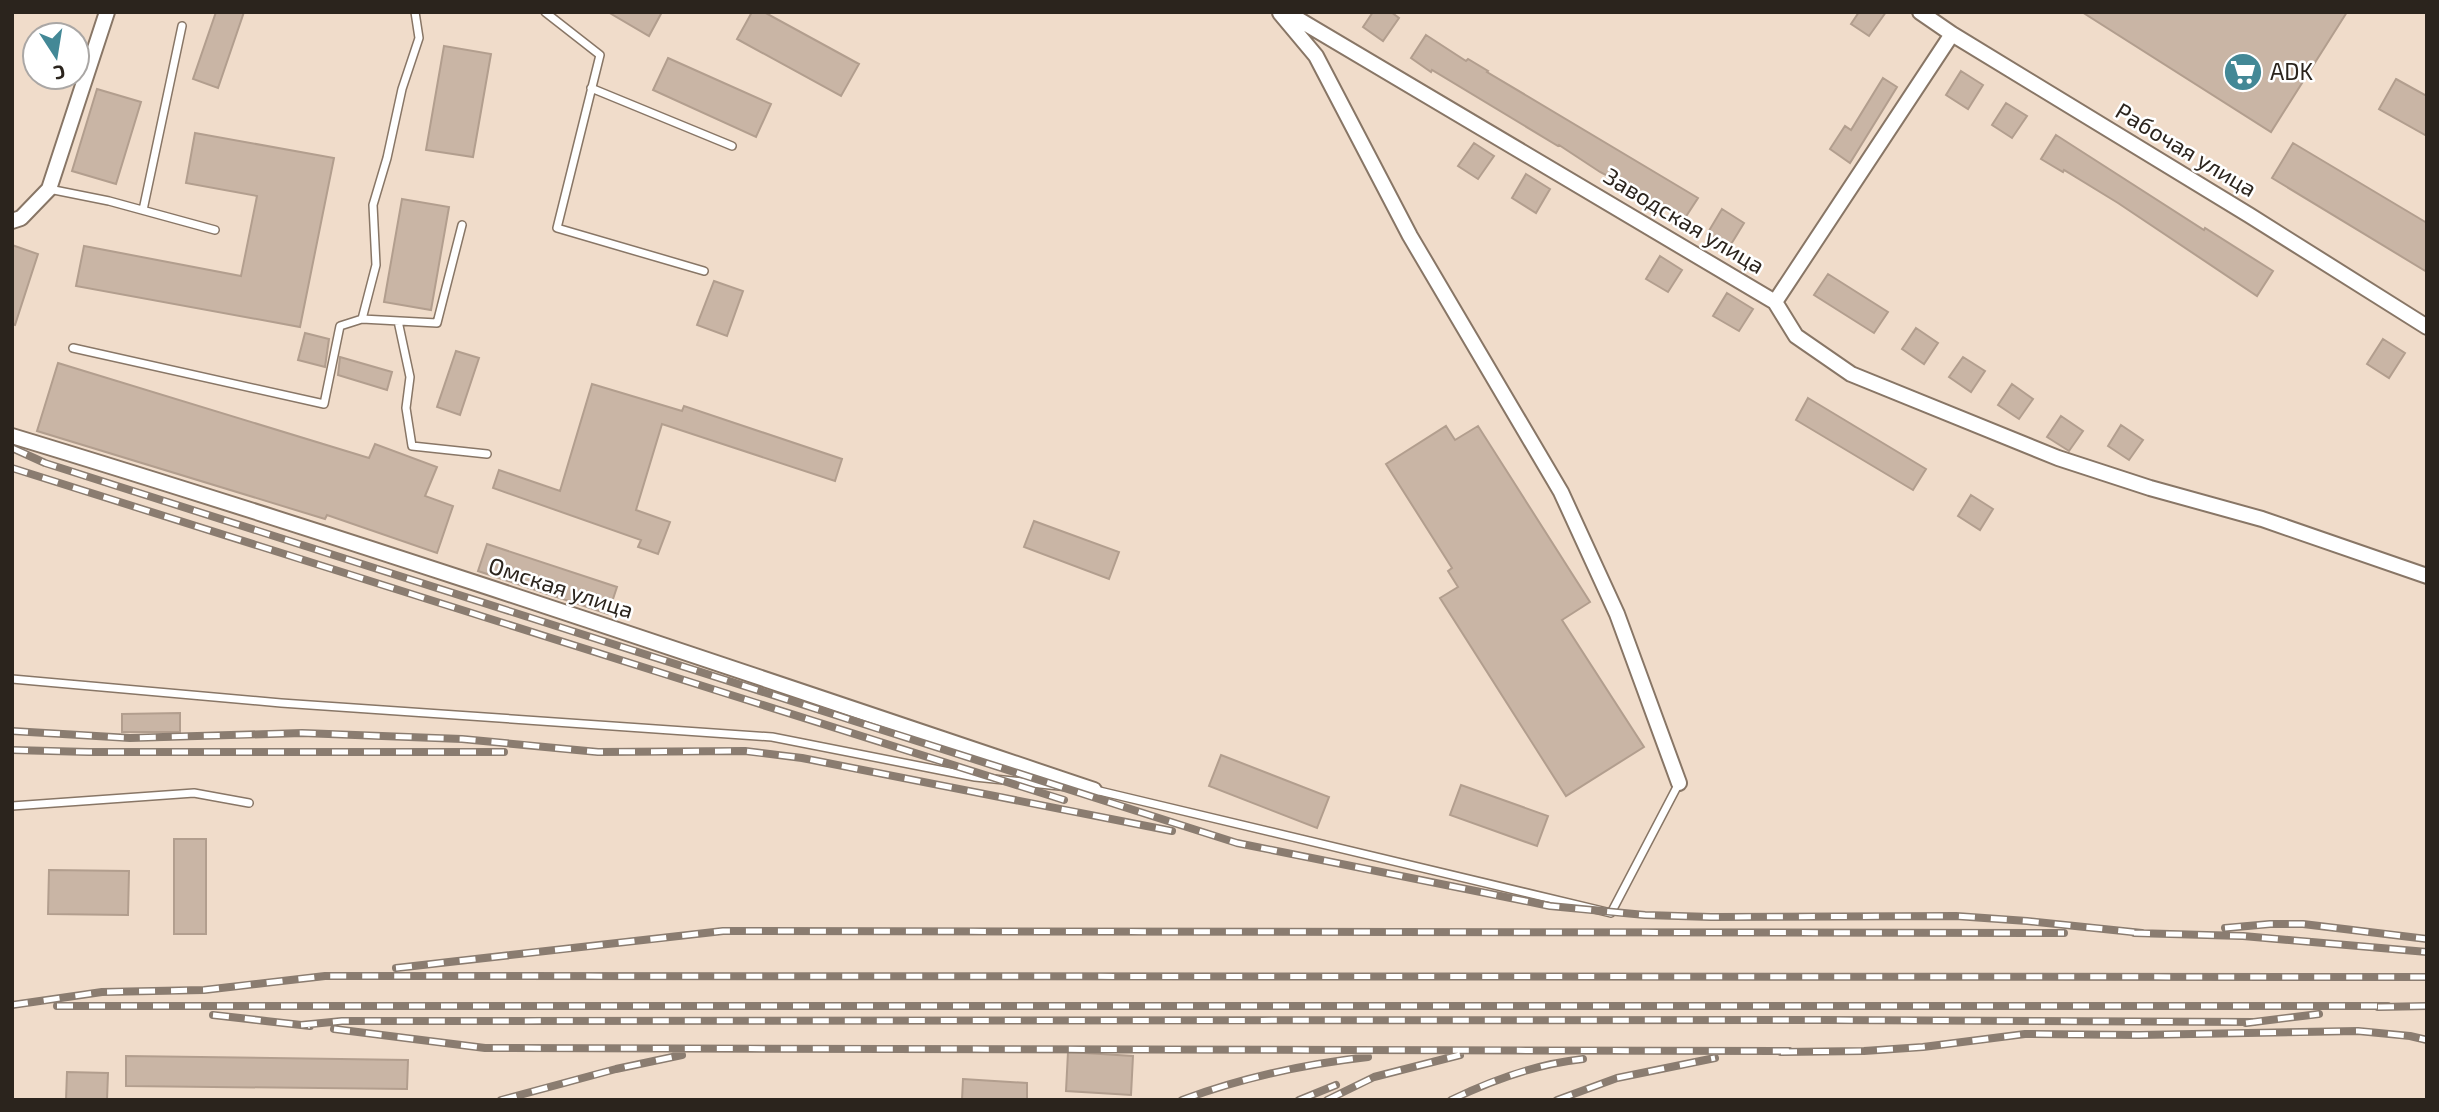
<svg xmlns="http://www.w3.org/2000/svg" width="2439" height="1112" font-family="'Exo 2',sans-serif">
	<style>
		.building { fill: #c9b5a5; stroke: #b29e8e; stroke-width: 2 }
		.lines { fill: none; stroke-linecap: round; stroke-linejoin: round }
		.lane-casing { stroke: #887666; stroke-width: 10 }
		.street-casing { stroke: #887666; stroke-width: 18 }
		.lane { stroke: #fff; stroke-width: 7 }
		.street { stroke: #fff; stroke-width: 14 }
		.rail-casing { stroke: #8a7c70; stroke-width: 8 }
		.rail { stroke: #fff; stroke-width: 5; stroke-dasharray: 16; stroke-linecap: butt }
		.labels { text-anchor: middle; stroke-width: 5; stroke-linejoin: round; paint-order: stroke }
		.poi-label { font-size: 23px; fill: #2b241d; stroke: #fff; text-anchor: start }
		.street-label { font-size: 23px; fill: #2b241d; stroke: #fff }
	</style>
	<rect width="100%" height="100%" fill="#f0dcca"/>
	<path class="building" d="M 216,12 L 244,12 L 218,88 L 193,79 Z
		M 608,12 L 662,12 L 649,36 Z
		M 752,12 L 764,12 L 859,64 L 841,96 L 737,39 Z
		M 1373,12 L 1391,12 L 1399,18 L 1383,41 L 1363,27 Z
		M 1859,12 L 1886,12 L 1869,36 L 1851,24 Z
		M 2082,12 L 2347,12 L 2271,132 Z
		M 1426,35 L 1466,61 L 1468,59 L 1488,71 L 1487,72 L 1698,198 L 1683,221 L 1644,195 L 1600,172 L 1559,145 L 1558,146 L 1432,70 L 1431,72 L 1411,58 Z
		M 444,46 L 491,54 L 473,157 L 426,150 Z
		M 668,58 L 771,104 L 756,137 L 653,90 Z
		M 1961,71 L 1983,85 L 1968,109 L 1946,95 Z
		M 1883,78 L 1897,87 L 1850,163 L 1830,149 L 1845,126 L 1851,130 Z
		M 2396,79 L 2427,96 L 2427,136 L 2379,109 Z
		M 97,89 L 141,102 L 116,184 L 72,171 Z
		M 2006,103 L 2027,116 L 2012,138 L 1992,125 Z
		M 195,133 L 334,158 L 300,327 L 76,286 L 84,246 L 241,276 L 257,196 L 186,183 Z
		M 2056,135 L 2204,230 L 2205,228 L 2273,271 L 2257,296 L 2118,203 L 2064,170 L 2063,172 L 2041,159 Z
		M 1474,143 L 1494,156 L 1478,179 L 1458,166 Z
		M 2293,143 L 2427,223 L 2427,272 L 2272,178 Z
		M 1526,174 L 1550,189 L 1536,213 L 1512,198 Z
		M 402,199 L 449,207 L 431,310 L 384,302 Z
		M 1722,209 L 1744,223 L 1730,246 L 1707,234 Z
		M 12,245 L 38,254 L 15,325 L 12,324 Z
		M 1660,256 L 1682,270 L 1668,292 L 1646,279 Z
		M 1828,274 L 1888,312 L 1874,333 L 1814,295 Z
		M 714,281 L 743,291 L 727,336 L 697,325 Z
		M 1727,293 L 1753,309 L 1739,331 L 1713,316 Z
		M 1916,328 L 1938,343 L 1924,364 L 1902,349 Z
		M 305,333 L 329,339 L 325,367 L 298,360 Z
		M 2383,339 L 2405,353 L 2389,378 L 2367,364 Z
		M 456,351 L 479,358 L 460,415 L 437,407 Z
		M 340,357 L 392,372 L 387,390 L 338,375 Z
		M 1963,357 L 1985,371 L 1971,392 L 1949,377 Z
		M 58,363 L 369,458 L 375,444 L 437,467 L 425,496 L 453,506 L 437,553 L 327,515 L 325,519 L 37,431 Z
		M 592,384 L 682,411 L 684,406 L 842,459 L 835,481 L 662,424 L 636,510 L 670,522 L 658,554 L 638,547 L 641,540 L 493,488 L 499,470 L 560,491 Z
		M 2012,384 L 2033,399 L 2019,419 L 1998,405 Z
		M 1808,398 L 1926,469 L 1913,490 L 1796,420 Z
		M 2061,416 L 2083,431 L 2069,451 L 2047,437 Z
		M 2121,425 L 2143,440 L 2129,460 L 2108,446 Z
		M 1446,426 L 1455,440 L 1478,426 L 1590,602 L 1562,620 L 1644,747 L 1566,796 L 1440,598 L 1458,587 L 1448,571 L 1452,568 L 1386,464 Z
		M 1971,495 L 1993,509 L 1980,530 L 1958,516 Z
		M 1034,521 L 1119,552 L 1109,579 L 1024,547 Z
		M 487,544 L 617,587 L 608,614 L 478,571 Z
		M 180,713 L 180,732 L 122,732 L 122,714 Z
		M 1221,755 L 1329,797 L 1317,828 L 1209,786 Z
		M 1461,785 L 1548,816 L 1537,846 L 1450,815 Z
		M 174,839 L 206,839 L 206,934 L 174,934 Z
		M 49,870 L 129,871 L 128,915 L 48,914 Z
		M 1068,1052 L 1133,1056 L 1131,1095 L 1066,1091 Z
		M 126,1056 L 408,1060 L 407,1089 L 126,1086 Z
		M 67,1072 L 108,1073 L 107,1100 L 66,1100 Z
		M 963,1079 L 1027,1083 L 1027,1100 L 962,1100 Z"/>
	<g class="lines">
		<g class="lane-casing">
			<path id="lane" d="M 415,12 L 419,38 L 402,89 L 387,158 L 373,205 L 376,265 L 362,319 L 437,323 L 462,225
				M 545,12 L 600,55 L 557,228 L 704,271
				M 591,88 L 732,146
				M 49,189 L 109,201 L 215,230
				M 143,210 L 182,26
				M 398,321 L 410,377 L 406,408 L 412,446 L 487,454
				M 73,348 L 324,404 L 340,326 L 362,319
				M 12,679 L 281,703 L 772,737 L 975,777 L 1069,787
				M 1091,789 L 1611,913 L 1679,783
				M 12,806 L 194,793 L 249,803"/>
		</g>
		<g class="street-casing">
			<path id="street" d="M 1286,12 L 1775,302 L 1796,336 L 1851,374 L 2058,458 L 2150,488 L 2262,519 L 2427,576
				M 1920,12 L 1952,34 L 2249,215 L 2427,327
				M 1280,13 L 1316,56 L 1410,236 L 1561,492 L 1617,614 L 1679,783
				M 12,221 L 21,218 L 49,189 L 107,12
				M 1775,302 L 1952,34
				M 12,436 C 375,546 734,669 1094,790"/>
		</g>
		<use href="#lane" class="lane"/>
		<use href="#street" class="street"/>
		<g class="rail-casing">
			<path id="rail" d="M 12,448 L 45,463 L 1237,843 L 1550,906 L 1645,915 L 1711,917 L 1956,916 L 2027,921 L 2142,933
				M 12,468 L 1064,800
				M 12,731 L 130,738 L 302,733 L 462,739 L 598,752 L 745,751 L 802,758 L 1172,831
				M 12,750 L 89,752 L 504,752
				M 2225,928 L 2270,924 L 2303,924 L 2427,939
				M 2134,933 L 2243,936 L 2427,952
				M 396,968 L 723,931 L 2064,933
				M 12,1005 L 102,992 L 204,990 L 325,976 L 2427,977
				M 57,1006 L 2388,1006
				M 2378,1007 L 2427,1006
				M 213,1015 L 310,1026
				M 2246,1023 L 2319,1014
				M 301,1025 L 342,1021 L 1825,1020 L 2255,1022
				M 334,1029 L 485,1048 L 1789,1051
				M 1781,1052 L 1864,1051 L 1923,1047 L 2025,1034 L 2139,1035 L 2358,1031 L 2410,1036 L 2427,1040
				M 501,1100 L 616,1069 L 682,1055
				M 1182,1100 C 1241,1078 1305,1064 1368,1057
				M 1299,1100 L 1336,1085
				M 1327,1100 L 1374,1077 L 1460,1055
				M 1451,1100 C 1492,1080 1537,1064 1583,1059
				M 1557,1100 L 1617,1078 L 1715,1058"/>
		</g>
		<use href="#rail" class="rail"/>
	</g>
	<defs>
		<g id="supermarket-disc" transform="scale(2.0125)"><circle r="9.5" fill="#438896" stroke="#fff"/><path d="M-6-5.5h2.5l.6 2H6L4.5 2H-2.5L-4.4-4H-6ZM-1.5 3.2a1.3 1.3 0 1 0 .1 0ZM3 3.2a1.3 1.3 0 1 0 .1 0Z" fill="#fff"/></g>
	</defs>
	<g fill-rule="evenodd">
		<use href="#supermarket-disc" x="2243" y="72"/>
	</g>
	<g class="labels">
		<g class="poi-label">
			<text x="2270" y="80">ADK</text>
		</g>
		<g class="street-label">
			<text transform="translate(2186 150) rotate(31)" y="8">Рабочая улица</text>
			<text transform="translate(1684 221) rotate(31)" y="8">Заводская улица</text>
			<text transform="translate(561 588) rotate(18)" y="8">Омская улица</text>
		</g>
	</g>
	<rect width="2439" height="1112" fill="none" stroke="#2b241d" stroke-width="28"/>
	<g transform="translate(56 56) rotate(168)"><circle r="33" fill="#ffffff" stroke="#aaa7a5" stroke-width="2"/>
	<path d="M0-5L12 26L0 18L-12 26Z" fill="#438896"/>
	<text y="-10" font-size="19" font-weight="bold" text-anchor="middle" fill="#2b241d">С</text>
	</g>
</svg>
